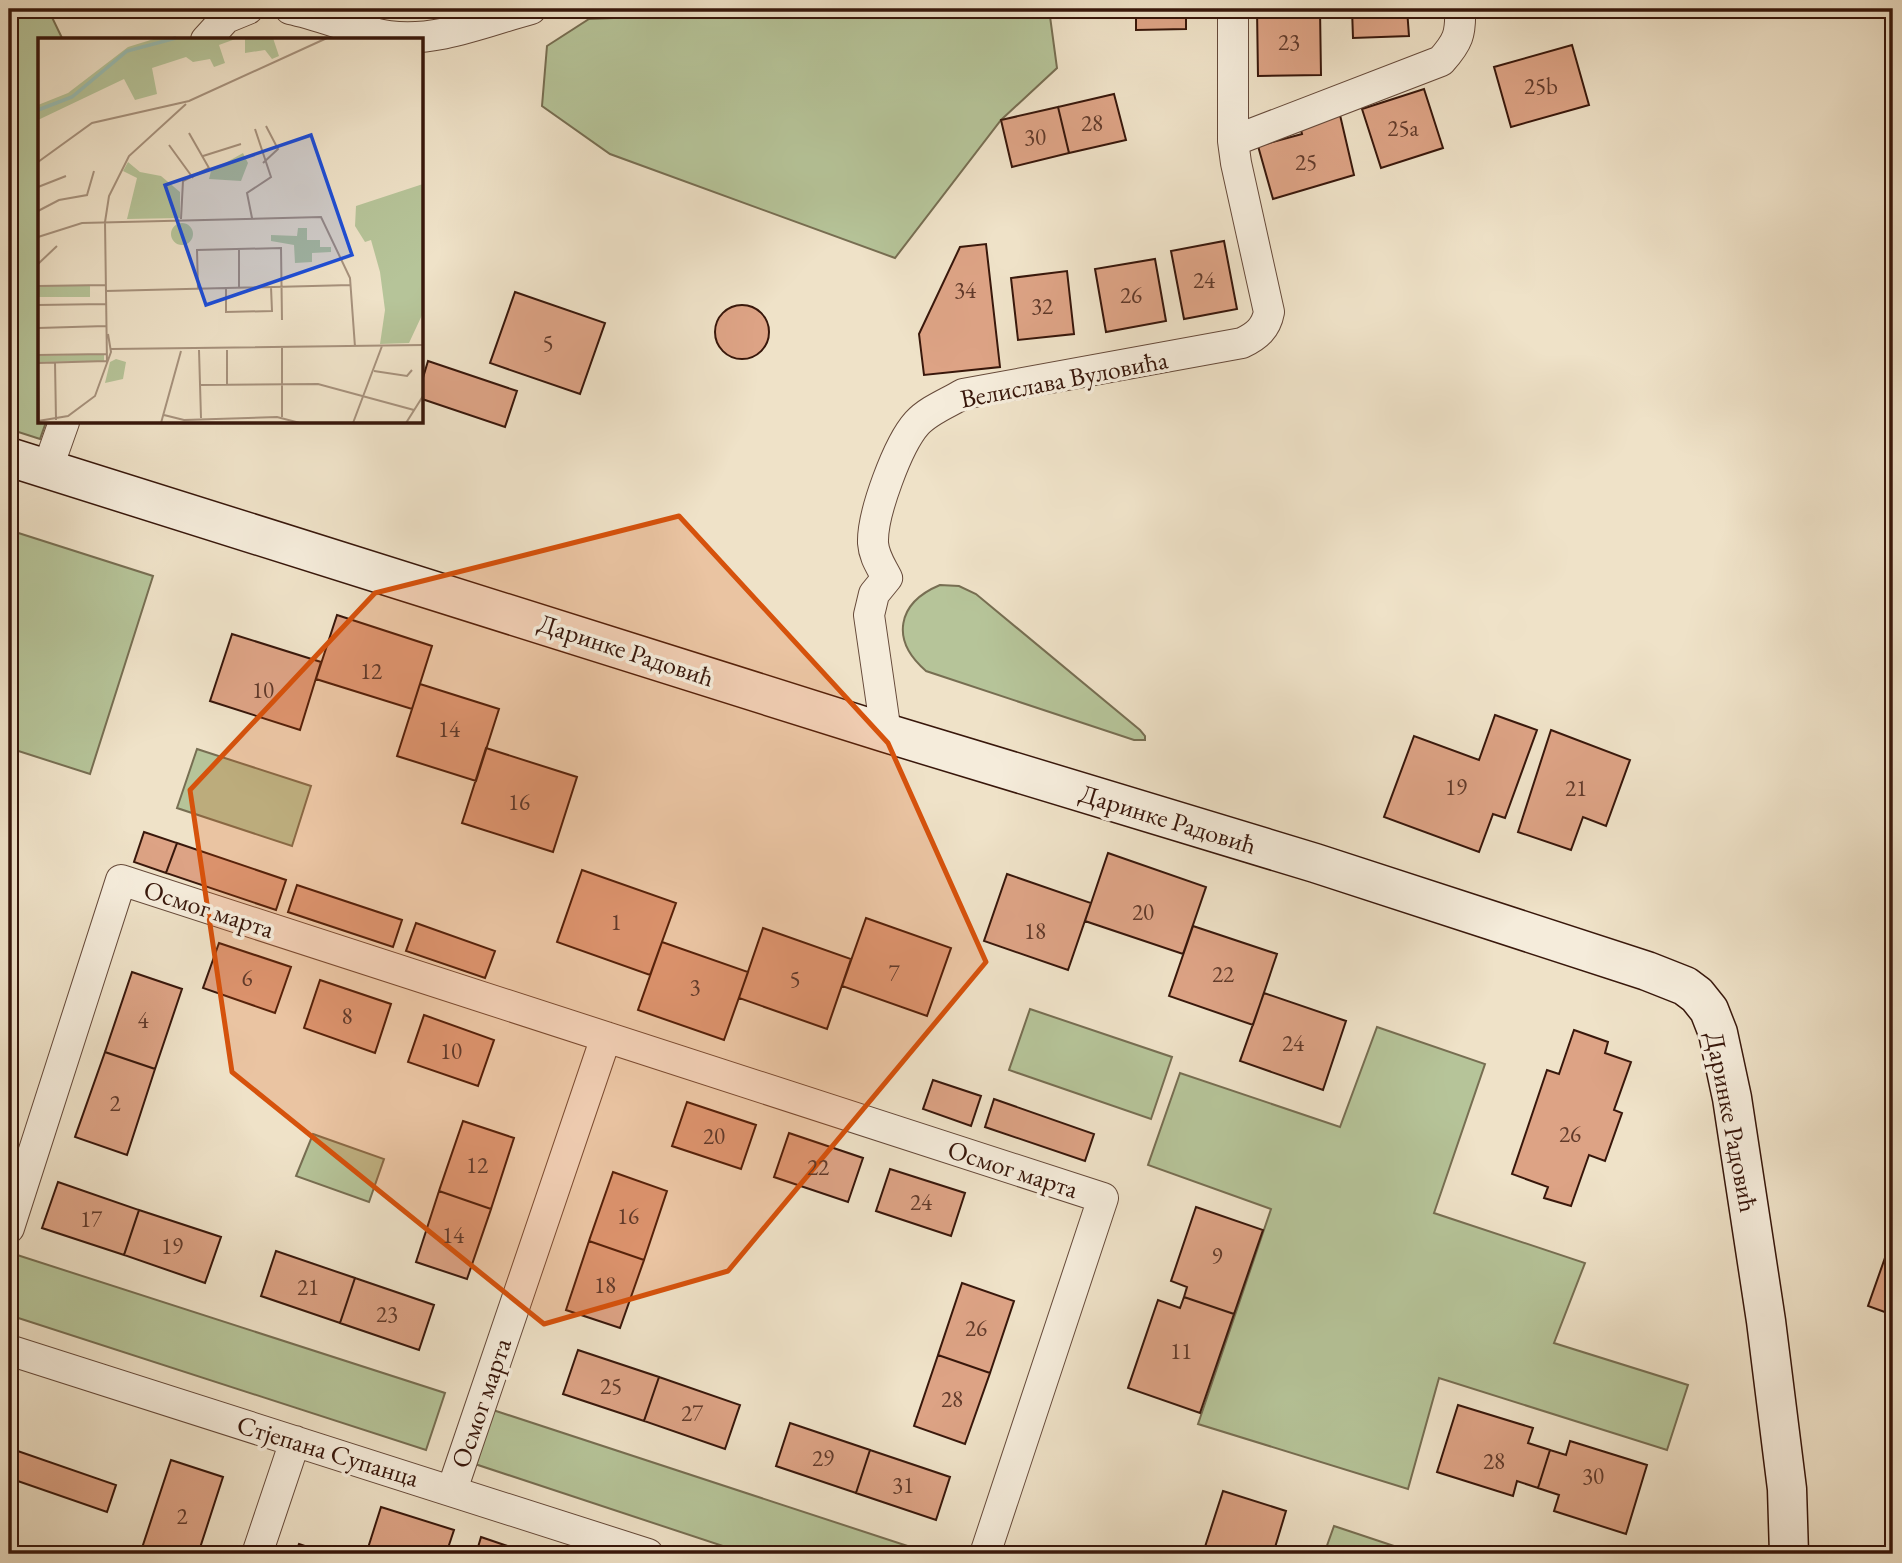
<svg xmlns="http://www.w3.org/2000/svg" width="1902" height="1563" font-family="'EB Garamond',serif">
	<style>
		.green { fill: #b6c499; stroke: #776e52; stroke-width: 2 }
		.building { fill: #dda385; stroke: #38170b; stroke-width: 2 }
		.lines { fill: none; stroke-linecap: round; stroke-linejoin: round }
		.street-casing { stroke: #664a3a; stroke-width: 32 }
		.secondary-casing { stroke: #38170b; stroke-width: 41 }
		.street { stroke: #f5ecdb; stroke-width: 30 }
		.secondary { stroke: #f5ecdb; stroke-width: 38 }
		.marked { fill: #d6520c; fill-opacity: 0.2; stroke: #d6520c; stroke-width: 5; stroke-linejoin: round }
		.labels { text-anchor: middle; stroke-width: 7; stroke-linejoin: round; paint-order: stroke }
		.number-label { font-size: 23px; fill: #613a2a }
		.street-label { font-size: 26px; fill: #38170b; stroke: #f5ecdb }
		.inset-river { fill: none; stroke: #9abeb4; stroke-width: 3.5 }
		.inset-road { fill: none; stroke: #a6917c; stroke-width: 2 }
		.view { fill: #1d4ed8; fill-opacity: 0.15; stroke: #1d4ed8; stroke-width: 3.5 }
		.inset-edge { fill: none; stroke: #38170b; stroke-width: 3.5 }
	</style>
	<rect width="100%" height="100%" fill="#efe2c8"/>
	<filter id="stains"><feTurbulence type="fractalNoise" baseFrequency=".00286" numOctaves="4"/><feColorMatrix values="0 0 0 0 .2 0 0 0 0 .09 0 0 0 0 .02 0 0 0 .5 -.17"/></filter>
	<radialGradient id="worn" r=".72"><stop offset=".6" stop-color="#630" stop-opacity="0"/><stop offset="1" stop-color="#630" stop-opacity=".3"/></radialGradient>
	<path class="green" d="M 9,9 L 48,9 L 63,40 L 40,40 L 40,422 L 46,422 L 40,439 L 9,429 Z
		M 712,9 L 1049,9 L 1057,68 L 1001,120 L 895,258 L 610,154 L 542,106 L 547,46 L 589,19 L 688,15 Z
		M 9,530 L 153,576 L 90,774 L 9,748 Z
		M 940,585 L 959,586 L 976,594 L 1140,730 L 1145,736 L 1145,740 L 1134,740 L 926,671 C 890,640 897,603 940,585 Z
		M 197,749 L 311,786 L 292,846 L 177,808 Z
		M 1030,1009 L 1172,1057 L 1151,1119 L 1009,1070 Z
		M 1377,1027 L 1485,1064 L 1434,1213 L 1585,1263 L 1554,1343 L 1688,1385 L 1667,1450 L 1439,1378 L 1408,1489 L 1198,1424 L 1271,1209 L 1148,1165 L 1180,1073 L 1340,1127 Z
		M 313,1134 L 384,1159 L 369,1202 L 296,1176 Z
		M 11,1253 L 445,1393 L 426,1450 L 9,1315 L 9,1260 Z
		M 493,1410 L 932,1554 L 747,1554 L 475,1464 Z
		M 1334,1526 L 1418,1554 L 1324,1554 Z"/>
	<path class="building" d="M 1136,9 L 1186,9 L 1186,29 L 1136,30 Z
		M 1257,9 L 1320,9 L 1321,75 L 1258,76 Z
		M 1352,9 L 1407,9 L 1409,36 L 1353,38 Z
		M 1491,9 L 1533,9 L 1492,15 Z
		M 1572,45 L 1589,105 L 1511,127 L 1494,67 Z
		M 1424,89 L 1443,148 L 1381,168 L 1362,109 Z
		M 1114,94 L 1126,140 L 1069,153 L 1058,107 Z
		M 1058,107 L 1069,153 L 1012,167 L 1001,120 Z
		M 1340,115 L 1354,175 L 1273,199 L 1258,146 L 1302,134 L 1300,126 Z
		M 1224,241 L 1237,309 L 1184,319 L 1171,251 Z
		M 986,244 L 1000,367 L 924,375 L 919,334 L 960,247 Z
		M 1155,259 L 1166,321 L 1106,332 L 1095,269 Z
		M 1067,271 L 1074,334 L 1018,340 L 1011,278 Z
		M 515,292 L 605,323 L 580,394 L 490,363 Z
		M715 332a27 27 0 1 1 54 0a27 27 0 1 1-54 0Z
		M 428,361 L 517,391 L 505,427 L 422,399 L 422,381 Z
		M 337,615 L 432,646 L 412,709 L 316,679 Z
		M 232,634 L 321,662 L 300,730 L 210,701 Z
		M 420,684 L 499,709 L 476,781 L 397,756 Z
		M 1495,715 L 1537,730 L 1505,818 L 1493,814 L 1479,852 L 1384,817 L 1414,736 L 1479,760 Z
		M 1551,730 L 1630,760 L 1606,826 L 1583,817 L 1571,850 L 1518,832 Z
		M 486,748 L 577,777 L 553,852 L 462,823 Z
		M 144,832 L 177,843 L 166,873 L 134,862 Z
		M 177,843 L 286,880 L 276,910 L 166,873 Z
		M 1108,853 L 1206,887 L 1183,954 L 1085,921 Z
		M 582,870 L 676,903 L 650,975 L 557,942 Z
		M 1007,874 L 1091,903 L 1068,970 L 984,941 Z
		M 297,885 L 402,920 L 393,947 L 288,912 Z
		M 866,918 L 951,948 L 927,1016 L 842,986 Z
		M 416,923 L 495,951 L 485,978 L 406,951 Z
		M 1193,926 L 1277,954 L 1253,1025 L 1169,996 Z
		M 763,928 L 851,959 L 827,1029 L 739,998 Z
		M 662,942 L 748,972 L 724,1040 L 638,1010 Z
		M 219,943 L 291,967 L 275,1013 L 203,988 Z
		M 132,972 L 182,989 L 155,1069 L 105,1052 Z
		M 320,980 L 391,1004 L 375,1053 L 304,1028 Z
		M 1264,993 L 1346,1021 L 1323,1090 L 1240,1061 Z
		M 424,1015 L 494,1040 L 478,1086 L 408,1062 Z
		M 1574,1030 L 1608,1042 L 1605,1053 L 1631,1062 L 1614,1110 L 1622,1113 L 1605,1161 L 1589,1155 L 1571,1206 L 1544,1198 L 1548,1187 L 1512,1174 L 1547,1070 L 1559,1074 Z
		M 105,1052 L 155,1069 L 127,1155 L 75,1137 Z
		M 933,1080 L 981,1096 L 971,1126 L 923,1109 Z
		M 994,1099 L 1094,1134 L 1085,1161 L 985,1127 Z
		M 687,1102 L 756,1125 L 741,1169 L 672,1146 Z
		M 463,1121 L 514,1138 L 491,1209 L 439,1191 Z
		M 789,1133 L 863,1158 L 848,1202 L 774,1177 Z
		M 890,1169 L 965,1193 L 951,1236 L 876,1211 Z
		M 613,1172 L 667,1191 L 644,1260 L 589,1241 Z
		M 58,1182 L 139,1210 L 124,1255 L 42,1228 Z
		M 439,1191 L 491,1209 L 467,1279 L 416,1262 Z
		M 1196,1207 L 1263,1230 L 1234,1314 L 1184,1297 L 1187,1287 L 1171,1281 Z
		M 139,1210 L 221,1237 L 205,1283 L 124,1255 Z
		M 1893,1235 L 1893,1315 L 1868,1306 Z
		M 589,1241 L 644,1260 L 620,1328 L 566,1310 Z
		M 276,1251 L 355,1278 L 340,1323 L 261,1296 Z
		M 355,1278 L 434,1305 L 419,1350 L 340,1323 Z
		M 962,1283 L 1014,1301 L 990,1373 L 938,1355 Z
		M 1184,1297 L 1234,1314 L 1200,1413 L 1128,1388 L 1158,1300 L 1180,1308 Z
		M 578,1350 L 659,1377 L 644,1421 L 563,1394 Z
		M 938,1355 L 990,1373 L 965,1444 L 914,1426 Z
		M 659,1377 L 740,1405 L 725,1449 L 644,1421 Z
		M 1458,1405 L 1533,1428 L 1528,1443 L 1550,1450 L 1538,1488 L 1517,1481 L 1513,1496 L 1437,1472 Z
		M 790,1423 L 870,1450 L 856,1493 L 776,1466 Z
		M 1570,1441 L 1647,1465 L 1626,1534 L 1554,1511 L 1559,1495 L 1538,1488 L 1550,1450 L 1566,1455 Z
		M 9,1448 L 116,1485 L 107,1512 L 9,1478 Z
		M 870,1450 L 950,1477 L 936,1520 L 856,1493 Z
		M 171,1460 L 223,1477 L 198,1554 L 140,1554 Z
		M 1223,1491 L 1286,1511 L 1273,1554 L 1203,1553 Z
		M 381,1507 L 454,1530 L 446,1554 L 378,1554 L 367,1551 Z
		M 481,1537 L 531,1554 L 476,1554 Z
		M 299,1544 L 328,1554 L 295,1554 Z"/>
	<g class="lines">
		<g class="street-casing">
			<path id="street" d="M 290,9 C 324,16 355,31 389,36 C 436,43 486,21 531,9
				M 206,40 L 226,18 L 248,9
				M 1233,141 L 1441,61 C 1458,42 1461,34 1460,9
				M 47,470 L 64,422
				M 886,733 L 869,615 L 874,594 L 887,578 C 881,566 874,557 873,543 C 872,514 898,444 917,423 C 929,410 948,403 963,394 L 1242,343 C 1257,336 1266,328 1269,312 L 1236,163 L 1233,141 L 1233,9
				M 9,1228 L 121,880 L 1103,1198 L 985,1554
				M 9,1350 L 648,1554
				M 452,1490 L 606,1037
				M 257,1554 L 295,1441"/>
		</g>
		<g class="secondary-casing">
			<path id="secondary" d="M 9,457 L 886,733 L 1315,863 L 1647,971 L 1685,986 L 1697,995 L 1709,1010 L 1718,1033 L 1732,1098 L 1766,1321 L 1787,1489 L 1789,1554"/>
		</g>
		<use href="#street" class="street"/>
		<use href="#secondary" class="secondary"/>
	</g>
	<path class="marked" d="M 679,516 L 888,743 L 986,962 L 728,1271 L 544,1324 L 232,1072 L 190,790 L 375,593 Z"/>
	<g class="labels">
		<g class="number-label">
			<text x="1289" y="50">23</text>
			<text x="1541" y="94">25b</text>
			<text x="1092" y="131">28</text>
			<text x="1403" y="136">25a</text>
			<text x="1035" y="145">30</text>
			<text x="1306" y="170">25</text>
			<text x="1204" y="288">24</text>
			<text x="965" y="298">34</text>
			<text x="1131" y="303">26</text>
			<text x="1042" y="314">32</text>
			<text x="548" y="351">5</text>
			<text x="371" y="679">12</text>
			<text x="263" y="698">10</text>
			<text x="449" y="737">14</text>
			<text x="1456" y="795">19</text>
			<text x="1576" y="796">21</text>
			<text x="519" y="810">16</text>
			<text x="1143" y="920">20</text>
			<text x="616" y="930">1</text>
			<text x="1035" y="939">18</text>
			<text x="894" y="981">7</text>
			<text x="1223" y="982">22</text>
			<text x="247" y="986">6</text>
			<text x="795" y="987">5</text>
			<text x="695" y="995">3</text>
			<text x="347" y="1024">8</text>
			<text x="143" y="1028">4</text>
			<text x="1293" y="1051">24</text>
			<text x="451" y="1059">10</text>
			<text x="115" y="1111">2</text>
			<text x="1570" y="1142">26</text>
			<text x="714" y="1144">20</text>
			<text x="477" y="1173">12</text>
			<text x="818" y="1175">22</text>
			<text x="921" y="1210">24</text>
			<text x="628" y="1224">16</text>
			<text x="91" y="1227">17</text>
			<text x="453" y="1243">14</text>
			<text x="172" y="1254">19</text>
			<text x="1217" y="1264">9</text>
			<text x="605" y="1293">18</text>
			<text x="308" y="1295">21</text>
			<text x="387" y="1322">23</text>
			<text x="976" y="1336">26</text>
			<text x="1181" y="1359">11</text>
			<text x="611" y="1394">25</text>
			<text x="952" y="1407">28</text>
			<text x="692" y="1421">27</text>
			<text x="823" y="1466">29</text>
			<text x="1494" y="1469">28</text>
			<text x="1593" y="1484">30</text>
			<text x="903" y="1493">31</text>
			<text x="182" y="1524">2</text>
		</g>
		<g class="street-label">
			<text transform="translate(1064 379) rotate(-11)" y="9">Велислава Вуловића</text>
			<text transform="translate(626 650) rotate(18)" y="9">Даринке Радовић</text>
			<text transform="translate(1168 819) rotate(17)" y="9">Даринке Радовић</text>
			<text transform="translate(209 909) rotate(18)" y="9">Осмог марта</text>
			<text transform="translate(1732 1122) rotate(79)" y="9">Даринке Радовић</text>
			<text transform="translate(1013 1169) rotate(18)" y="9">Осмог марта</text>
			<text transform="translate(481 1403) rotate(-71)" y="9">Осмог марта</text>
			<text transform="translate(328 1451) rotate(17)" y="9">Стјепана Супанца</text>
		</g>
	</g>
	<g transform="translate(38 38)">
		<rect width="385" height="385" fill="#efe2c8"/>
		<path d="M 119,0 L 200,0 L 181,7 L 187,25 L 176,29 L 172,21 L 155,24 L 148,19 L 114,30 L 119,56 L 97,62 L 86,41 L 0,82 L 0,67 L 30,55 L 90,9 ZM 207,0 L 235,0 L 241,18 L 234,21 L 227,12 L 207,15 ZM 205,115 L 210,125 L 203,143 L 171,141 L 173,133 ZM 90,124 L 102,134 L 123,138 L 142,154 L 142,180 L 89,181 L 99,140 L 85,133 ZM 385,146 L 385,275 L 371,305 L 342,306 L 347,272 L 342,234 L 333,202 L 327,204 L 317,188 L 318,168 ZM133 196a11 11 0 1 1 22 0a11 11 0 1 1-22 0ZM 260,190 L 269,190 L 269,202 L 282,202 L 282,209 L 293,209 L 293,214 L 274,215 L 274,224 L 257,225 L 256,207 L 233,203 L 233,197 L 259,198 ZM 0,248 L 52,248 L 52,259 L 0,259 ZM 66,316 L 66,323 L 0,324 L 0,318 ZM 78,321 L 88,324 L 85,341 L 67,345 L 72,324 Z" fill="#b6c499"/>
		<path class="inset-river" d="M 0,72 L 34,59 L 89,13 L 138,0"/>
		<path class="inset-road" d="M 131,107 L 155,140M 165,118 L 203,106M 0,124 L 54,85 L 151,63 L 289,0M 225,125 L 240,111 L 228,88M 0,149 L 28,138M 0,173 L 21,162 L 49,157 L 56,133M 214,180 L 209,155 L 233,139 L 217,91M 143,181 L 145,143 L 171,130 L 151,95M 0,199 L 44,185 L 283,179 L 312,240 L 317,309M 201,211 L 201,250M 0,226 L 19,208M 0,248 L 68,247M 188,250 L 188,274 L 234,273 L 233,249M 160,251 L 159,212 L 243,210 L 244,282M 68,253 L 313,247M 0,267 L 68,266M 0,290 L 68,288M 73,311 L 385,307M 161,312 L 163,380M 189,312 L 189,347M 0,317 L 68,316M 17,324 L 18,382M 0,325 L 68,323M 69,325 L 67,184 L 71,158 L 91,118 L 148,66M 336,333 L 369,338 L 374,332M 0,337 L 1,383M 162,347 L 280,346 L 376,372M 126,377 L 146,382 L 239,379 L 262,385M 244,379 L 244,310M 0,383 L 30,378 L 57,358 L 73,314 L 70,296M 123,385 L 143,313M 315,385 L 344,308M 368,385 L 385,358"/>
		<path class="view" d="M 273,97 L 314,217 L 168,267 L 127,147 Z"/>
		<rect width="385" height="385" class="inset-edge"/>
	</g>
	<rect width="1902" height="1563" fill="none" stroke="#efe2c8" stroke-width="35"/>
	<rect x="10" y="10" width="1881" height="1542" fill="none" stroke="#38170b" stroke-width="3.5"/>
	<rect x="18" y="18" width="1867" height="1528" fill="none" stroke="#38170b" stroke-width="2"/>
	<rect width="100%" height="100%" filter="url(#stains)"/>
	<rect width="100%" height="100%" fill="url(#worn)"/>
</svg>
